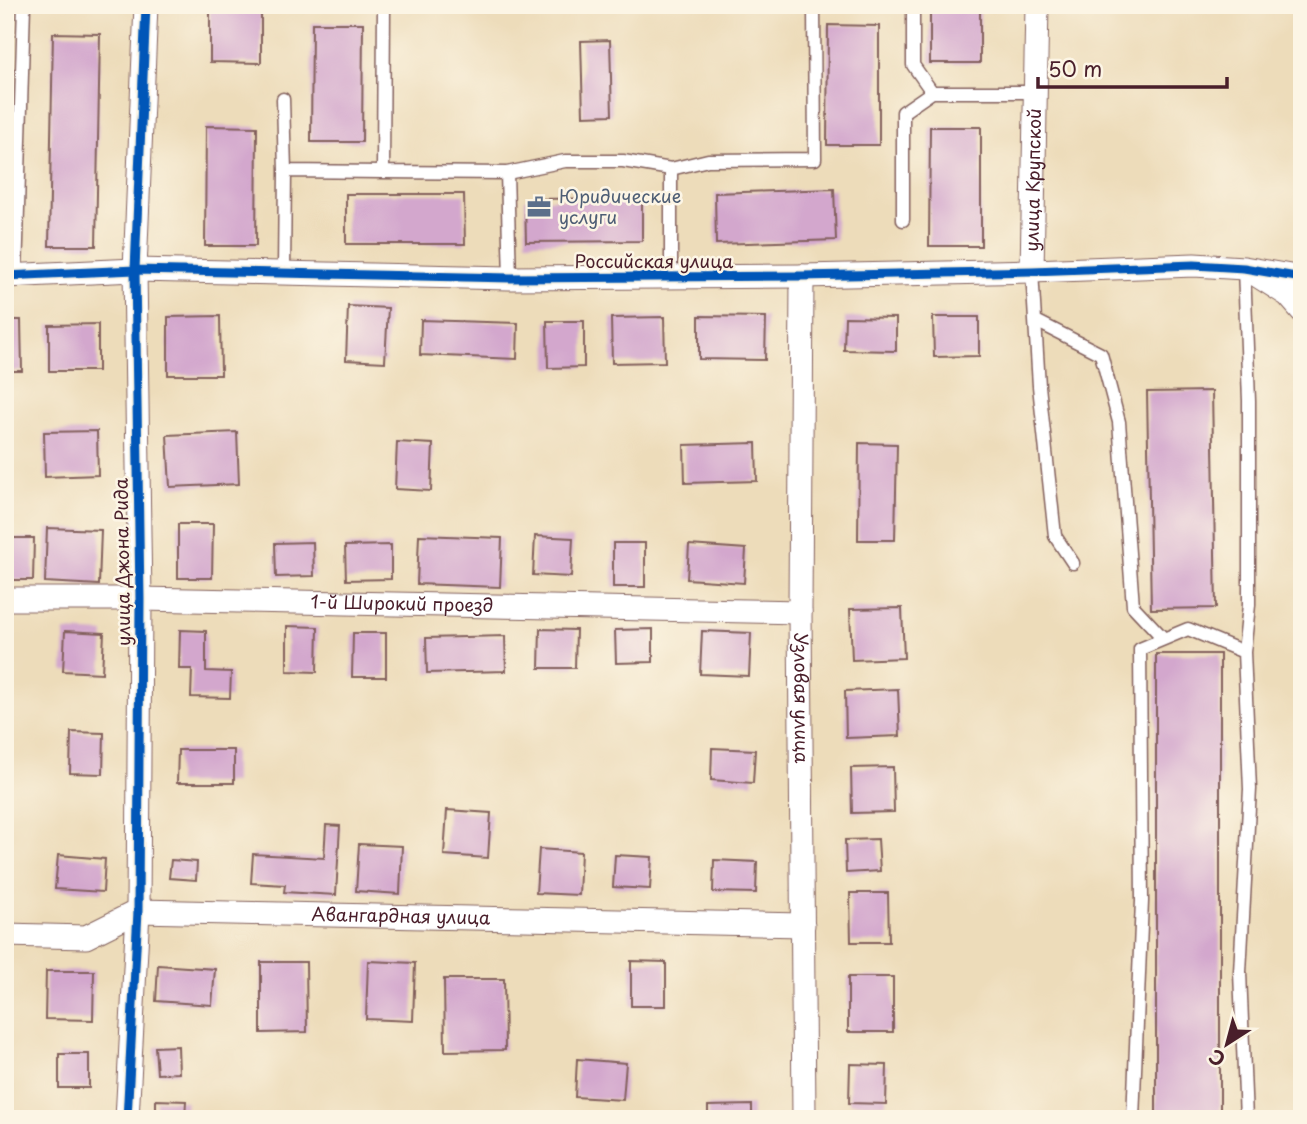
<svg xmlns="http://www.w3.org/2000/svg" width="1307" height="1124" font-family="'Playpen Sans',sans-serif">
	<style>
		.building { fill: #d3a7cd }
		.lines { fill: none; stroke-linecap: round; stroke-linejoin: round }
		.lane-casing { stroke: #83615d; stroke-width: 15 }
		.street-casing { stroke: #83615d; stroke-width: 25 }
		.lane { stroke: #fff; stroke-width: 12 }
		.street { stroke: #fff; stroke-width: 23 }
		.cycleway-casing { stroke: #fcf5e5; stroke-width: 13 }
		.cycleway { stroke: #0057b8; stroke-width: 9 }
		.labels { text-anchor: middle; stroke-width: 5; stroke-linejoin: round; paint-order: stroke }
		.street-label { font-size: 18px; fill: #4a1f2b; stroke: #fcf5e5 }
		.service-label { font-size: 18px; fill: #4e5e75; stroke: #fcf5e5; text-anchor: start }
	</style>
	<rect width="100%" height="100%" fill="#fcf5e5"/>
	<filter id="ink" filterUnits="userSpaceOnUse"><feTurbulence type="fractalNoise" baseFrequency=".0143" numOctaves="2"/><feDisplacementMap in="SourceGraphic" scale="14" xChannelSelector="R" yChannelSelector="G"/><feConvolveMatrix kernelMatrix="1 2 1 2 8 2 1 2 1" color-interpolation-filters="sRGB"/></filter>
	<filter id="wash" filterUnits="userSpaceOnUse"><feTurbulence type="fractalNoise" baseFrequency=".00686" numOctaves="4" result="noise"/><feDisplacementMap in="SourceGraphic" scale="28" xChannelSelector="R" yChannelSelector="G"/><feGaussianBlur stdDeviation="1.57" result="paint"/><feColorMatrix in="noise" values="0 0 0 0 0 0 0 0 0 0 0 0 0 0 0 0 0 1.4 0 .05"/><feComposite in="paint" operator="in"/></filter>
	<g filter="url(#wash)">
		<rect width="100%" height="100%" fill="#eddcba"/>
		<g id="blocks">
			<path class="building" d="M 210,5 L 261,5 L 261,63 L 210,62 Z
				M 930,5 L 980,5 L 980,63 L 930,63 Z
				M 312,23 L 363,23 L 362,142 L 311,142 Z
				M 828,25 L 879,26 L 879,145 L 827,145 Z
				M 53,33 L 100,34 L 96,246 L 49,246 Z
				M 610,40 L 612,115 L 583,116 L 581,41 Z
				M 206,126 L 257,127 L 256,246 L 205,246 Z
				M 930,127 L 981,127 L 981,246 L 929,246 Z
				M 834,189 L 836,240 L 716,244 L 715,193 Z
				M 346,194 L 464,194 L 465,244 L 346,244 Z
				M 642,198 L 642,241 L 526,242 L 525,199 Z
				M 348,306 L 388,308 L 385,362 L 346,360 Z
				M 220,316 L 221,375 L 168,375 L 168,317 Z
				M 699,316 L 766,317 L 765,360 L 699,359 Z
				M 664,317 L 665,362 L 612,363 L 611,318 Z
				M 845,317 L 896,318 L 896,351 L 844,350 Z
				M 933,317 L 979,317 L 979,356 L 934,357 Z
				M 5,320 L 21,320 L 22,371 L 5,371 Z
				M 421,320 L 518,323 L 517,359 L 420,355 Z
				M 547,321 L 584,321 L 584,367 L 548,368 Z
				M 98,324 L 98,371 L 49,371 L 49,325 Z
				M 1212,391 L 1216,608 L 1151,609 L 1147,392 Z
				M 97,431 L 98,475 L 45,477 L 44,432 Z
				M 237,432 L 239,484 L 170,487 L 167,435 Z
				M 397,442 L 433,444 L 431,491 L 395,489 Z
				M 756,443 L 757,481 L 685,483 L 684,445 Z
				M 859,443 L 897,444 L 895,540 L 858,540 Z
				M 178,524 L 213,524 L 212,578 L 178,578 Z
				M 47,528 L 101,530 L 99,585 L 45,582 Z
				M 419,535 L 502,538 L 500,587 L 417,584 Z
				M 535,536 L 573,538 L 571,577 L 533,575 Z
				M 5,538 L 34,538 L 33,580 L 5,580 Z
				M 313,542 L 314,576 L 276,577 L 275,543 Z
				M 613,543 L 645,543 L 645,587 L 613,587 Z
				M 391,545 L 391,579 L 346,580 L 345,546 Z
				M 689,545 L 746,549 L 744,583 L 687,579 Z
				M 902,608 L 904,658 L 852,660 L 850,609 Z
				M 287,626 L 318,627 L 317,672 L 287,671 Z
				M 540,629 L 576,630 L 575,668 L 539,668 Z
				M 653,629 L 653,662 L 616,663 L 615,630 Z
				M 180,630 L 206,631 L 206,671 L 231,672 L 230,698 L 191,697 L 192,669 L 179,669 Z
				M 65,631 L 104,633 L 102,673 L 63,671 Z
				M 702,631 L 751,633 L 749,676 L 700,674 Z
				M 353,633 L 386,633 L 386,677 L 352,677 Z
				M 505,636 L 506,671 L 427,673 L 426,638 Z
				M 1156,654 L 1220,654 L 1220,1119 L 1156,1119 Z
				M 898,689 L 900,736 L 846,738 L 845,691 Z
				M 71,732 L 104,733 L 103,774 L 70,773 Z
				M 712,748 L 755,750 L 753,783 L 711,780 Z
				M 178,750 L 234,750 L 234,783 L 177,783 Z
				M 893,767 L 894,812 L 852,813 L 851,768 Z
				M 447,810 L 491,813 L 488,858 L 444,855 Z
				M 326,825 L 340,826 L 336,895 L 284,892 L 285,885 L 251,883 L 253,854 L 324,858 Z
				M 878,839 L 880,871 L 846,873 L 845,840 Z
				M 359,844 L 402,846 L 400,894 L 356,891 Z
				M 539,849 L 581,852 L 579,895 L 536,893 Z
				M 58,855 L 105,859 L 103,892 L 55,889 Z
				M 615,855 L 652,857 L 650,889 L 613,887 Z
				M 171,860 L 197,862 L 196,880 L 169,878 Z
				M 714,860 L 757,862 L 756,893 L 713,892 Z
				M 850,893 L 888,893 L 889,942 L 851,942 Z
				M 368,961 L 415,963 L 413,1021 L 366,1019 Z
				M 631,961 L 666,962 L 666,1006 L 631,1006 Z
				M 261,962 L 306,962 L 307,1032 L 261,1033 Z
				M 158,965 L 215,969 L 212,1005 L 156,1001 Z
				M 46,971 L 94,971 L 93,1020 L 45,1019 Z
				M 848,977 L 893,977 L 893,1032 L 848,1032 Z
				M 444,979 L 504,979 L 505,1050 L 445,1051 Z
				M 178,1046 L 179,1073 L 157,1074 L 155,1047 Z
				M 59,1054 L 89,1054 L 89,1088 L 59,1088 Z
				M 577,1059 L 626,1063 L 623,1100 L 575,1097 Z
				M 850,1064 L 887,1065 L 886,1104 L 849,1103 Z
				M 156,1100 L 186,1101 L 185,1119 L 156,1119 Z
				M 752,1105 L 752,1119 L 708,1119 L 708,1106 Z"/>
		</g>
	</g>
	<g filter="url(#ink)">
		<use href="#blocks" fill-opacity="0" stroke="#83615d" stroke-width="2"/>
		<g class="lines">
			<g class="lane-casing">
				<path id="lane" d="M 384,5 L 383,172 L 507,173
					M 913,5 L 913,65 L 932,92
					M 283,99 L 285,171
					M 671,169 L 708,160 L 815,159 L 814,5
					M 903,220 L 903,112 L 932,92 L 1034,92
					M 1032,271 L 1039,386 L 1055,536 L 1073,563
					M 284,272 L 285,171 L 383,172
					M 16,275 L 24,5
					M 510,278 L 507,173 L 565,161 L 623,161 L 671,169 L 671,277
					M 1036,321 L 1101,354 L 1119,422 L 1133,606 L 1164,639
					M 1244,652 L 1249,605 L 1249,401 L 1244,268
					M 1133,1119 L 1142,901 L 1140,649 L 1188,629 L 1244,652 L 1250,789 L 1240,972 L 1246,1119"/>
			</g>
			<g class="street-casing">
				<g id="street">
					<path id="s1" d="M 1032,271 L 1037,5"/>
					<path d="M 5,276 L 135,270 L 510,278 L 802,276 L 1032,271 L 1194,265 L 1244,268 L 1302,278"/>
					<path id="s2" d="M 802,276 L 800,612 L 804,1119"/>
					<path d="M 1258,276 L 1288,295 L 1302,311"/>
					<path id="s3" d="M 5,599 L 140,599 L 800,612"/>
					<path id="s4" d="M 5,935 L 86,937 L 138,911 L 803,925"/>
					<path d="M 127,1119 L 138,911 L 140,599 L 135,270 L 146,5"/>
				</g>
			</g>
			<use href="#lane" class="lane"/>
			<use href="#street" class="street"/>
			<g class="cycleway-casing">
				<path id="cycleway" d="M 5,276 L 135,270 L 510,278 L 802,276 L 1032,271 L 1194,265 L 1244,268 L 1302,278
					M 127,1119 L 138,911 L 140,599 L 135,270 L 146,5"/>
			</g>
			<use href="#cycleway" class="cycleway"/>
		</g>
	</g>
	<defs>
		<g id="office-bare" transform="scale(1.89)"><path d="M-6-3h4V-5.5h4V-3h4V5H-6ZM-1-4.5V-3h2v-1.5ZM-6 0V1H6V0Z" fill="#5c6f8a" stroke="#fcf5e5" stroke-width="2.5" paint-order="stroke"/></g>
	</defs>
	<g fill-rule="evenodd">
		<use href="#office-bare" x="539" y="207"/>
	</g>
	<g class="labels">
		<g class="street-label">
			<text dy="6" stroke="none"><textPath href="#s1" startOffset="91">улица Крупской</textPath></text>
			<text x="654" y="268">Российская улица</text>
			<text transform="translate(123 562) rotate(-91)" y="6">улица Джона Рида</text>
			<text dy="6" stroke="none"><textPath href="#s3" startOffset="397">1-й Широкий проезд</textPath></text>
			<text dy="6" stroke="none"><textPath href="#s2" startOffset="422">Узловая улица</textPath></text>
			<text dy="6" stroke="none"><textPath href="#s4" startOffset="402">Авангардная улица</textPath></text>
		</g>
		<g class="service-label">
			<text x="559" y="203">Юридические<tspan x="559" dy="21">услуги</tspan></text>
		</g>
	</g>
	<rect width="1307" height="1124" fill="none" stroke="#fcf5e5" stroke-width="28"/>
	<g transform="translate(1227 1044) rotate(216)" stroke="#fcf5e5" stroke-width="5" paint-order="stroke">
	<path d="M0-5L12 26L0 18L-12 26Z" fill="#4a1f2b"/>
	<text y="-10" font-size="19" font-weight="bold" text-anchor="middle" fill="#4a1f2b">С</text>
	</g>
	<path d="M1038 77v10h189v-10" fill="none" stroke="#4a1f2b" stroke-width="3.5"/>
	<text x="1048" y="77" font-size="21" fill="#4a1f2b" stroke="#fcf5e5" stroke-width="5" paint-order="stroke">50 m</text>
</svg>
